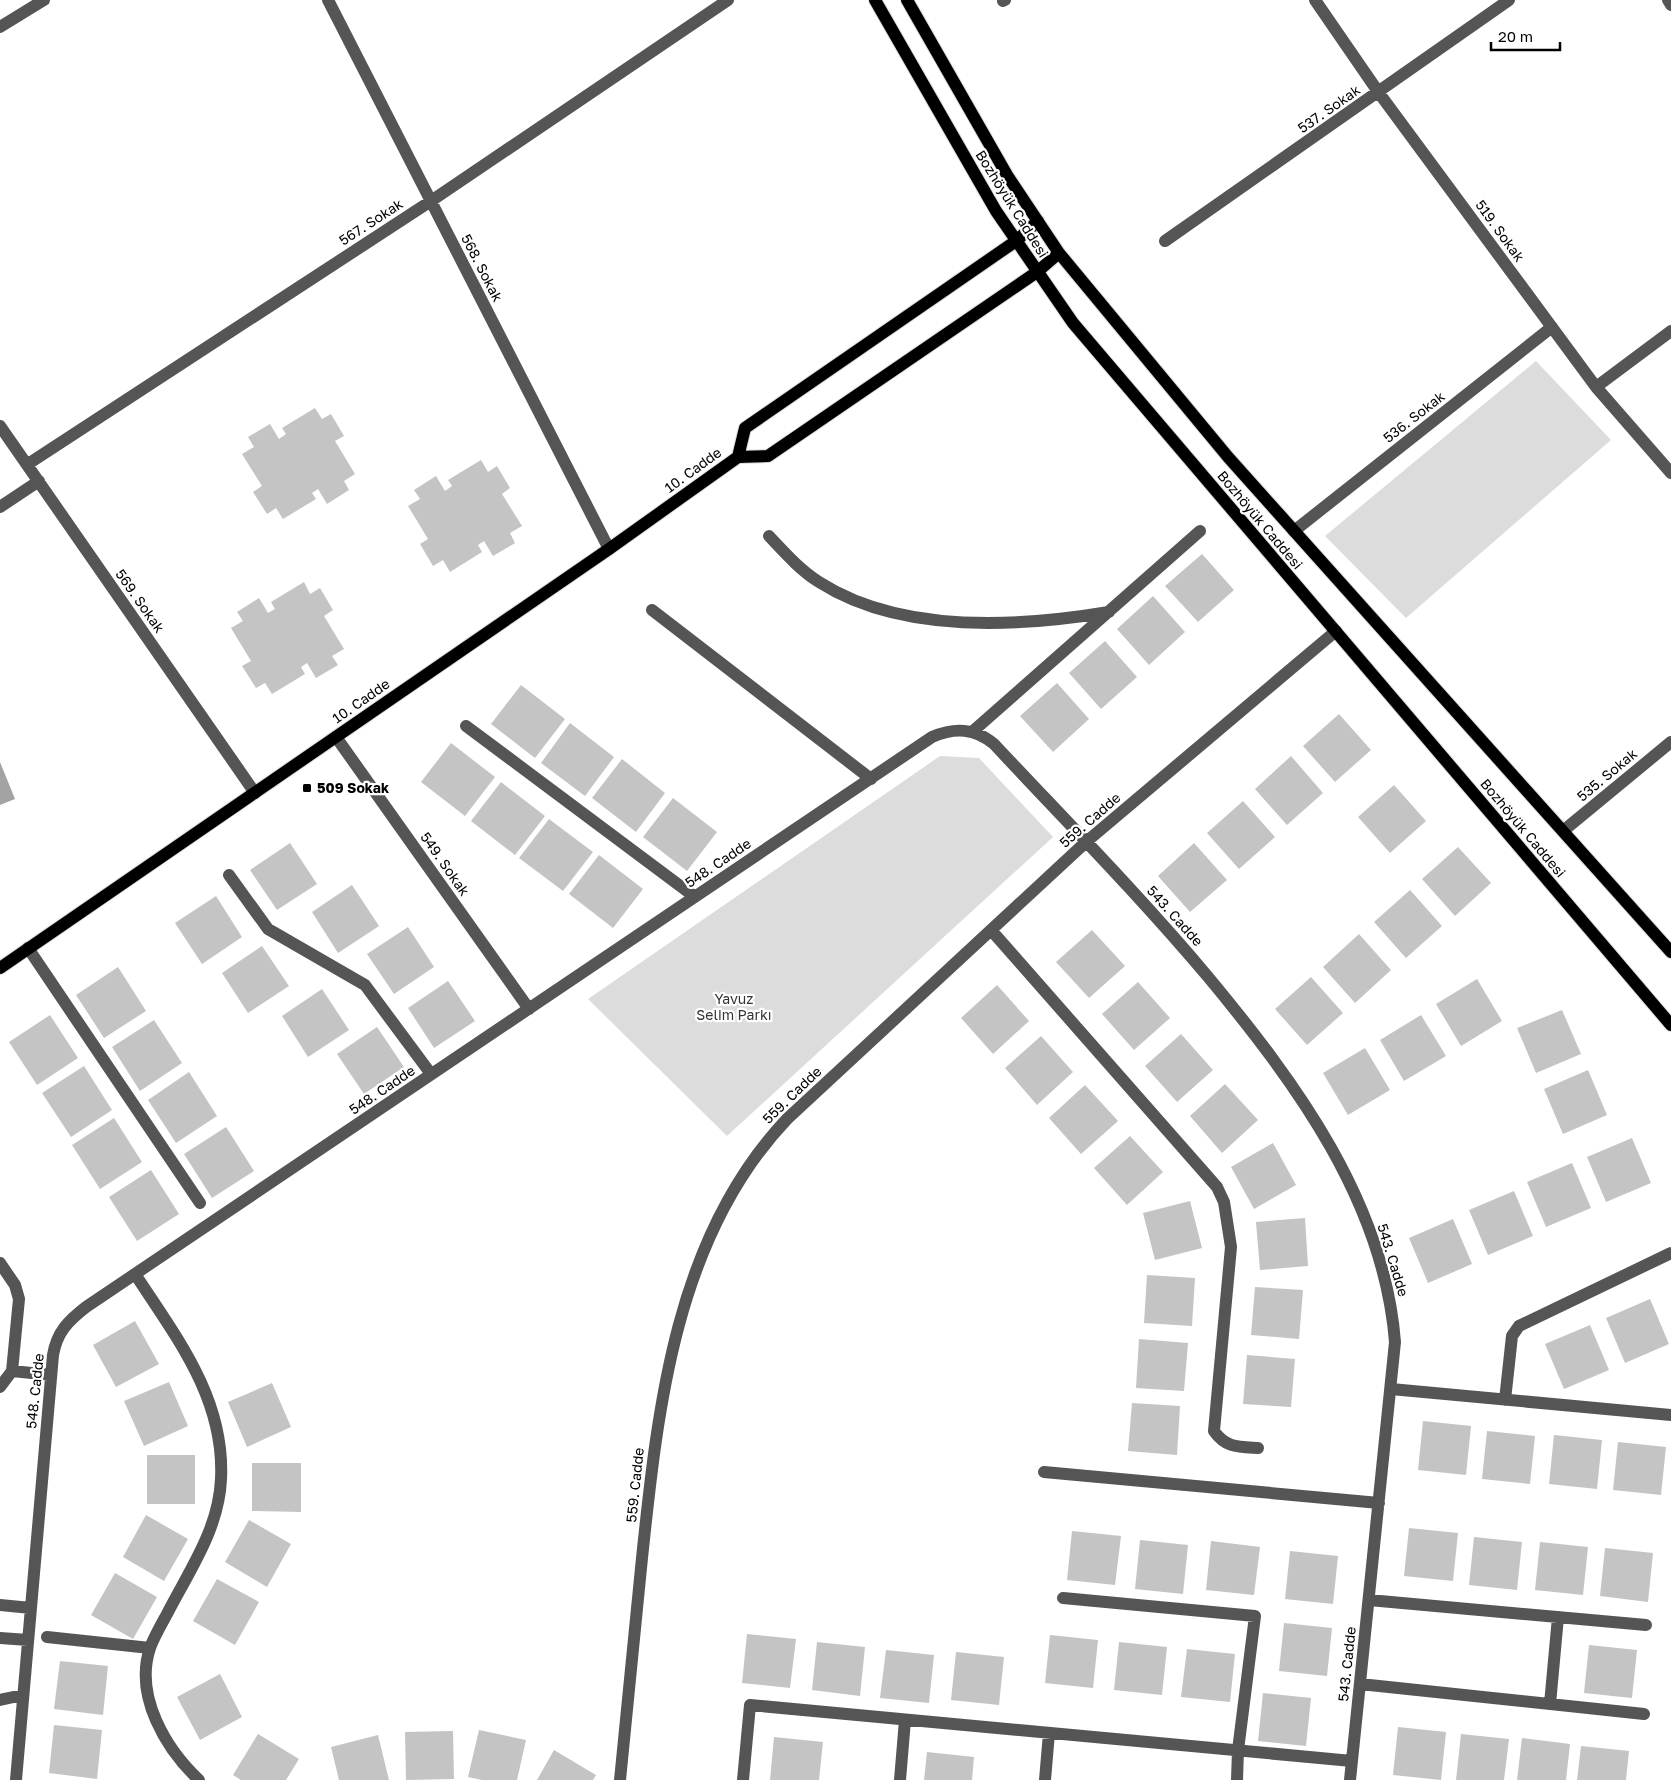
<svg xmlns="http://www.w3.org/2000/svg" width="1671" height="1780" font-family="'Golos Text',sans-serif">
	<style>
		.green { fill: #dcdcdc }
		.water { fill: #a3a3a3 }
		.building { fill: #c4c4c4 }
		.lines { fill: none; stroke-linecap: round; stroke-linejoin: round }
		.major-casing { stroke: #dbdbdb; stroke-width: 14 }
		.minor { stroke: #555; stroke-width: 12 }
		.major { stroke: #000; stroke-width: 12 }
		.poi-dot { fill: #000; stroke: #fff; stroke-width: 2 }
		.labels { text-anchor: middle; stroke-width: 4.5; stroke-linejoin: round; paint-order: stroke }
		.street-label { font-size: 14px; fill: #000; stroke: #fff }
		.poi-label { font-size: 14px; font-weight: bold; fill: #000; stroke: #fff; text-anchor: start }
		.park-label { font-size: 14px; fill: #333; stroke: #fff }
	</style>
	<rect width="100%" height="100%" fill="#fff"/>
	<path class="green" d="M 1536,361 L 1611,440 L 1406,618 L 1325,536 Z
		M 940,756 L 979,758 L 1053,837 L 727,1136 L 588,999 Z"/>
	<path class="water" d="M 0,762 L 15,799 L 0,805 Z"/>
	<path class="building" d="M 315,408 L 322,419 L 331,414 L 344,436 L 335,441 L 355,474 L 344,481 L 349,490 L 327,504 L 318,489 L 312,493 L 316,499 L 283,519 L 276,508 L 267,514 L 253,492 L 262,486 L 242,454 L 254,447 L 248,437 L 270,424 L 279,439 L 286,434 L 282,428 Z
		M 481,460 L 488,472 L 497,466 L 510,488 L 502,494 L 522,526 L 510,533 L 515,543 L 493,556 L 484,541 L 478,545 L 482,552 L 450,572 L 443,560 L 433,566 L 420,544 L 428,539 L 408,506 L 420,499 L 414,490 L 436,476 L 445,491 L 452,486 L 448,480 Z
		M 1202,554 L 1234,590 L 1198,622 L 1165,586 Z
		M 304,582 L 310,594 L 320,588 L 333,610 L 324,616 L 344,649 L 332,656 L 338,665 L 316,678 L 307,663 L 301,667 L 305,674 L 272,694 L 265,683 L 256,688 L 242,666 L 251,661 L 231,628 L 243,621 L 237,612 L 259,598 L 268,613 L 275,609 L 271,602 Z
		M 1153,596 L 1185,632 L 1149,665 L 1117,629 Z
		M 1105,641 L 1137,677 L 1101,709 L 1069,673 Z
		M 1057,683 L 1089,719 L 1053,752 L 1020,716 Z
		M 521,685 L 565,719 L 535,758 L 491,724 Z
		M 1339,714 L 1371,750 L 1335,782 L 1303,746 Z
		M 570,723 L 614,757 L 585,796 L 541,763 Z
		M 451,743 L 495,777 L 465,816 L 421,782 Z
		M 1291,756 L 1323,793 L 1287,825 L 1255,789 Z
		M 622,759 L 665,793 L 636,832 L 592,798 Z
		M 501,782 L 545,816 L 515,855 L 471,821 Z
		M 1394,785 L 1426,821 L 1390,853 L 1358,817 Z
		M 673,798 L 717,832 L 687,871 L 643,837 Z
		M 1243,801 L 1275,837 L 1239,869 L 1207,833 Z
		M 549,819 L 593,852 L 563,891 L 519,858 Z
		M 290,843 L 317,884 L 277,910 L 250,870 Z
		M 1194,843 L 1227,880 L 1190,912 L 1158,876 Z
		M 1458,847 L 1491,883 L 1455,916 L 1422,879 Z
		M 599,855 L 643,889 L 613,928 L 569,894 Z
		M 352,885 L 379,926 L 338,953 L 312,912 Z
		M 1410,890 L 1442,926 L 1406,958 L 1374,922 Z
		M 216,896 L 242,937 L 202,964 L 175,923 Z
		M 408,927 L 434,967 L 394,994 L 367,954 Z
		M 1092,930 L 1125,966 L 1089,998 L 1056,962 Z
		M 1359,934 L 1391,970 L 1355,1003 L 1323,967 Z
		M 262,946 L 289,986 L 248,1013 L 222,973 Z
		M 118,967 L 146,1011 L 104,1038 L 76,995 Z
		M 1311,977 L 1343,1013 L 1307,1045 L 1275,1009 Z
		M 1477,979 L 1502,1021 L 1461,1046 L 1436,1004 Z
		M 448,981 L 475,1021 L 434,1048 L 408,1008 Z
		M 1138,982 L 1170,1018 L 1134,1050 L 1102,1014 Z
		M 997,985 L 1029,1021 L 993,1054 L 961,1018 Z
		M 322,989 L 349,1030 L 308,1057 L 282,1016 Z
		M 1562,1010 L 1581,1054 L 1536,1073 L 1517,1028 Z
		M 50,1015 L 78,1058 L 37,1085 L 9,1042 Z
		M 1421,1015 L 1446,1056 L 1404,1081 L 1380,1040 Z
		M 154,1020 L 182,1063 L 140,1091 L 112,1047 Z
		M 377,1027 L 404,1067 L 364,1094 L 337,1054 Z
		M 1181,1034 L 1213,1070 L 1177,1102 L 1145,1066 Z
		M 1041,1036 L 1073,1072 L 1037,1105 L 1005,1068 Z
		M 1365,1048 L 1390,1090 L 1348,1115 L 1323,1073 Z
		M 84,1066 L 112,1110 L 71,1137 L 42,1093 Z
		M 1588,1070 L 1607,1115 L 1563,1134 L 1544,1089 Z
		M 189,1072 L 217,1116 L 176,1143 L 148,1100 Z
		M 1225,1084 L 1258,1120 L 1222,1153 L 1190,1116 Z
		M 1085,1085 L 1118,1121 L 1081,1154 L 1049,1118 Z
		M 114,1118 L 142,1162 L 100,1189 L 72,1145 Z
		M 226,1127 L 254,1171 L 212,1198 L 184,1154 Z
		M 1130,1136 L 1163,1172 L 1127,1205 L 1094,1168 Z
		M 1632,1138 L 1651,1183 L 1606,1202 L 1587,1157 Z
		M 1273,1143 L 1296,1185 L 1254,1209 L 1231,1167 Z
		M 1572,1163 L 1591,1208 L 1546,1227 L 1527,1182 Z
		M 151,1170 L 179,1214 L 137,1241 L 109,1197 Z
		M 1514,1191 L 1533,1236 L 1488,1255 L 1469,1210 Z
		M 1190,1201 L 1202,1248 L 1155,1260 L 1143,1213 Z
		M 1305,1218 L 1308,1266 L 1260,1270 L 1256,1222 Z
		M 1453,1219 L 1472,1264 L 1428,1283 L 1409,1238 Z
		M 1147,1275 L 1195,1278 L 1192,1326 L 1144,1323 Z
		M 1255,1287 L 1303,1290 L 1299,1339 L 1251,1335 Z
		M 1650,1299 L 1669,1344 L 1625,1363 L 1606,1318 Z
		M 135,1321 L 159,1364 L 116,1387 L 93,1345 Z
		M 1590,1325 L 1609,1370 L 1564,1389 L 1545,1344 Z
		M 1139,1339 L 1188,1343 L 1184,1391 L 1136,1388 Z
		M 1247,1355 L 1295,1359 L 1291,1407 L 1243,1404 Z
		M 169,1382 L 188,1426 L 144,1446 L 124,1401 Z
		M 272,1383 L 291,1427 L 247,1447 L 228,1402 Z
		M 1132,1403 L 1180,1406 L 1177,1455 L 1128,1451 Z
		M 1423,1421 L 1471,1426 L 1466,1475 L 1418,1470 Z
		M 1487,1431 L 1535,1436 L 1530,1484 L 1482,1479 Z
		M 1554,1435 L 1602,1440 L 1597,1489 L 1549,1484 Z
		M 1618,1442 L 1666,1447 L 1661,1495 L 1613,1490 Z
		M 147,1455 L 195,1455 L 195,1504 L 147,1504 Z
		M 252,1463 L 301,1463 L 301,1512 L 252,1511 Z
		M 146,1515 L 188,1539 L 164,1581 L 123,1557 Z
		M 249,1520 L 291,1544 L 267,1587 L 225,1562 Z
		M 1409,1528 L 1458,1533 L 1453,1581 L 1404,1576 Z
		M 1072,1531 L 1121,1536 L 1115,1585 L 1067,1580 Z
		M 1474,1537 L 1522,1542 L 1517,1590 L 1469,1585 Z
		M 1140,1540 L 1188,1545 L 1183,1594 L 1135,1589 Z
		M 1211,1541 L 1260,1547 L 1254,1595 L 1206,1590 Z
		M 1540,1542 L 1588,1547 L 1583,1595 L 1535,1590 Z
		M 1605,1548 L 1653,1553 L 1648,1602 L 1600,1596 Z
		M 1290,1551 L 1338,1556 L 1333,1604 L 1285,1599 Z
		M 115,1573 L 157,1597 L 133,1639 L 91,1615 Z
		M 217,1579 L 259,1602 L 235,1645 L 193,1621 Z
		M 1284,1623 L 1332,1628 L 1327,1676 L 1279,1671 Z
		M 747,1634 L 796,1639 L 790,1688 L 742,1683 Z
		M 1050,1635 L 1098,1640 L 1093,1688 L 1045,1683 Z
		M 817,1642 L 865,1647 L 860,1696 L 812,1690 Z
		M 1119,1642 L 1167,1647 L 1162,1695 L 1114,1690 Z
		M 1589,1645 L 1637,1650 L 1632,1698 L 1584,1693 Z
		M 1187,1649 L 1235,1654 L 1230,1702 L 1181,1697 Z
		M 886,1650 L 934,1655 L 929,1703 L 880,1698 Z
		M 956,1652 L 1004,1657 L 999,1705 L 951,1700 Z
		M 60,1661 L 108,1666 L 103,1715 L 54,1709 Z
		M 220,1674 L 242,1717 L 200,1740 L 177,1697 Z
		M 1263,1693 L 1311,1698 L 1306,1746 L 1258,1741 Z
		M 54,1725 L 102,1730 L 97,1779 L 49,1773 Z
		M 1398,1727 L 1446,1732 L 1441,1780 L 1393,1775 Z
		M 479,1730 L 526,1740 L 517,1780 L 482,1780 L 468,1777 Z
		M 453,1731 L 454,1779 L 406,1780 L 405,1732 Z
		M 258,1734 L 299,1759 L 286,1780 L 241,1780 L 233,1775 Z
		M 1461,1734 L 1509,1739 L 1504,1780 L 1456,1780 Z
		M 378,1735 L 389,1780 L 339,1780 L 331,1747 Z
		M 774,1737 L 823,1742 L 819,1780 L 770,1780 Z
		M 1522,1738 L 1570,1744 L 1566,1780 L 1517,1780 Z
		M 1581,1746 L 1629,1751 L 1626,1780 L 1577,1780 Z
		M 554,1750 L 596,1775 L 593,1780 L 537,1780 Z
		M 927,1752 L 974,1757 L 972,1780 L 924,1780 Z"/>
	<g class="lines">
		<g class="major-casing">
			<path id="major" d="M 875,0 L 996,211 L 1073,323 L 1671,1025
				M 907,0 L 1007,175 L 1059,253 L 1228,457 L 1671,952
				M 738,457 L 745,428 L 1016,241 L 1038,221
				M 0,968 L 609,549 L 738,457 L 768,456 L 1037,272 L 1059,253"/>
		</g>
		<path class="minor" d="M 328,0 L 609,549
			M 1315,0 L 1379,93 L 1596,387 L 1671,473
			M 1668,0 L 1671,5
			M 1003,1 L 1005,0
			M 0,27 L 44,0
			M 1165,241 L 1509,0
			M 1596,387 L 1671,331
			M 0,426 L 255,793
			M 28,464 L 431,201 L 728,0
			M 0,507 L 39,481
			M 1294,531 L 1552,327
			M 769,536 C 785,553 800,570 819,582 C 900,634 1019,627 1109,612
			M 652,610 L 871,779
			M 466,726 L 695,897
			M 972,732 L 1200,531
			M 336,737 L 529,1009
			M 1563,831 L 1671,742
			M 229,875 L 268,929 L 365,985 L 431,1074
			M 991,930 L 1217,1187 L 1224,1202 L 1231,1247 L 1214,1431 C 1226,1448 1238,1447 1258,1448
			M 28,948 L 200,1203
			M 0,1263 L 15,1285 L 19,1299 L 12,1371 L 0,1387
			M 135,1274 C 177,1338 225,1399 221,1479 C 219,1529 189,1571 167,1614 C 161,1625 154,1637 150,1648 C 134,1696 166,1749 199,1780
			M 12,1371 L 51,1375
			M 1391,1389 L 1671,1415
			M 1505,1400 L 1512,1336 L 1519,1326 L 1671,1253
			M 1044,1472 L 1379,1503
			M 1063,1598 L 1255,1616 L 1238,1750 L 1237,1780
			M 1369,1600 L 1646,1625
			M 0,1605 L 31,1608
			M 47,1637 L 150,1648
			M 0,1638 L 28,1640
			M 1360,1684 L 1644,1714
			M 0,1700 L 23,1695
			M 1550,1704 L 1558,1617
			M 16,1780 L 53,1355 C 57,1332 68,1321 86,1307 L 932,737 C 955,727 975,728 994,744 C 1067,822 1141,897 1209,978 C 1296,1083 1384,1202 1395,1342 L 1350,1780
			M 620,1780 C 627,1706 635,1632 642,1558 C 658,1405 676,1236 787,1119 L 1086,842 L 1336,631
			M 743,1780 L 750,1705 L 1352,1761
			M 900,1780 L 905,1720
			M 1045,1780 L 1049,1733"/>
		<use href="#major" class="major"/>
	</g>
	<rect class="poi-dot" x="302" y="783" width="10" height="10" rx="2.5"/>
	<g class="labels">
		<g class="street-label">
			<text transform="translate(1329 109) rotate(-35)" y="5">537. Sokak</text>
			<text transform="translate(1012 204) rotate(58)" y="5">Bozhöyük Caddesi</text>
			<text transform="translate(371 222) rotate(-33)" y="5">567. Sokak</text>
			<text transform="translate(1500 231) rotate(54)" y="5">519. Sokak</text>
			<text transform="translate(482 268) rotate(63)" y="5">568. Sokak</text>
			<text transform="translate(1414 417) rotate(-38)" y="5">536. Sokak</text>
			<text transform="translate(693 470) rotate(-36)" y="5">10. Cadde</text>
			<text transform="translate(1260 520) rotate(50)" y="5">Bozhöyük Caddesi</text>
			<text transform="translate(140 601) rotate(55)" y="5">569. Sokak</text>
			<text transform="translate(361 701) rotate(-35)" y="5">10. Cadde</text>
			<text transform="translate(1607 775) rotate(-40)" y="5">535. Sokak</text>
			<text transform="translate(1090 820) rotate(-41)" y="5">559. Cadde</text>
			<text transform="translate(1523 828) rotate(50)" y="5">Bozhöyük Caddesi</text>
			<text transform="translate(718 863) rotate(-34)" y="5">548. Cadde</text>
			<text transform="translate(445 864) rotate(55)" y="5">549. Sokak</text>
			<text transform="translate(1175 916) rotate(48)" y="5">543. Cadde</text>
			<text transform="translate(382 1090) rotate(-34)" y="5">548. Cadde</text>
			<text transform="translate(792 1095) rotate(-44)" y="5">559. Cadde</text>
			<text transform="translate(1393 1260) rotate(73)" y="5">543. Cadde</text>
			<text transform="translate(35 1391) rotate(-84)" y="5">548. Cadde</text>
			<text transform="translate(635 1485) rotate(-84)" y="5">559. Cadde</text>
			<text transform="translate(1347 1664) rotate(-84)" y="5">543. Cadde</text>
		</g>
		<g class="poi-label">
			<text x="317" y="793">509 Sokak</text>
		</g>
		<g class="park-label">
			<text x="734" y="1004">Yavuz<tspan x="734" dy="16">Selim Parkı</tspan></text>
		</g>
	</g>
	<path d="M1491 42v8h69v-8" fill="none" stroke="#000000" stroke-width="2.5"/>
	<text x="1498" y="42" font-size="15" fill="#000000" stroke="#ffffff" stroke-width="4" paint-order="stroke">20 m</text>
</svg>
